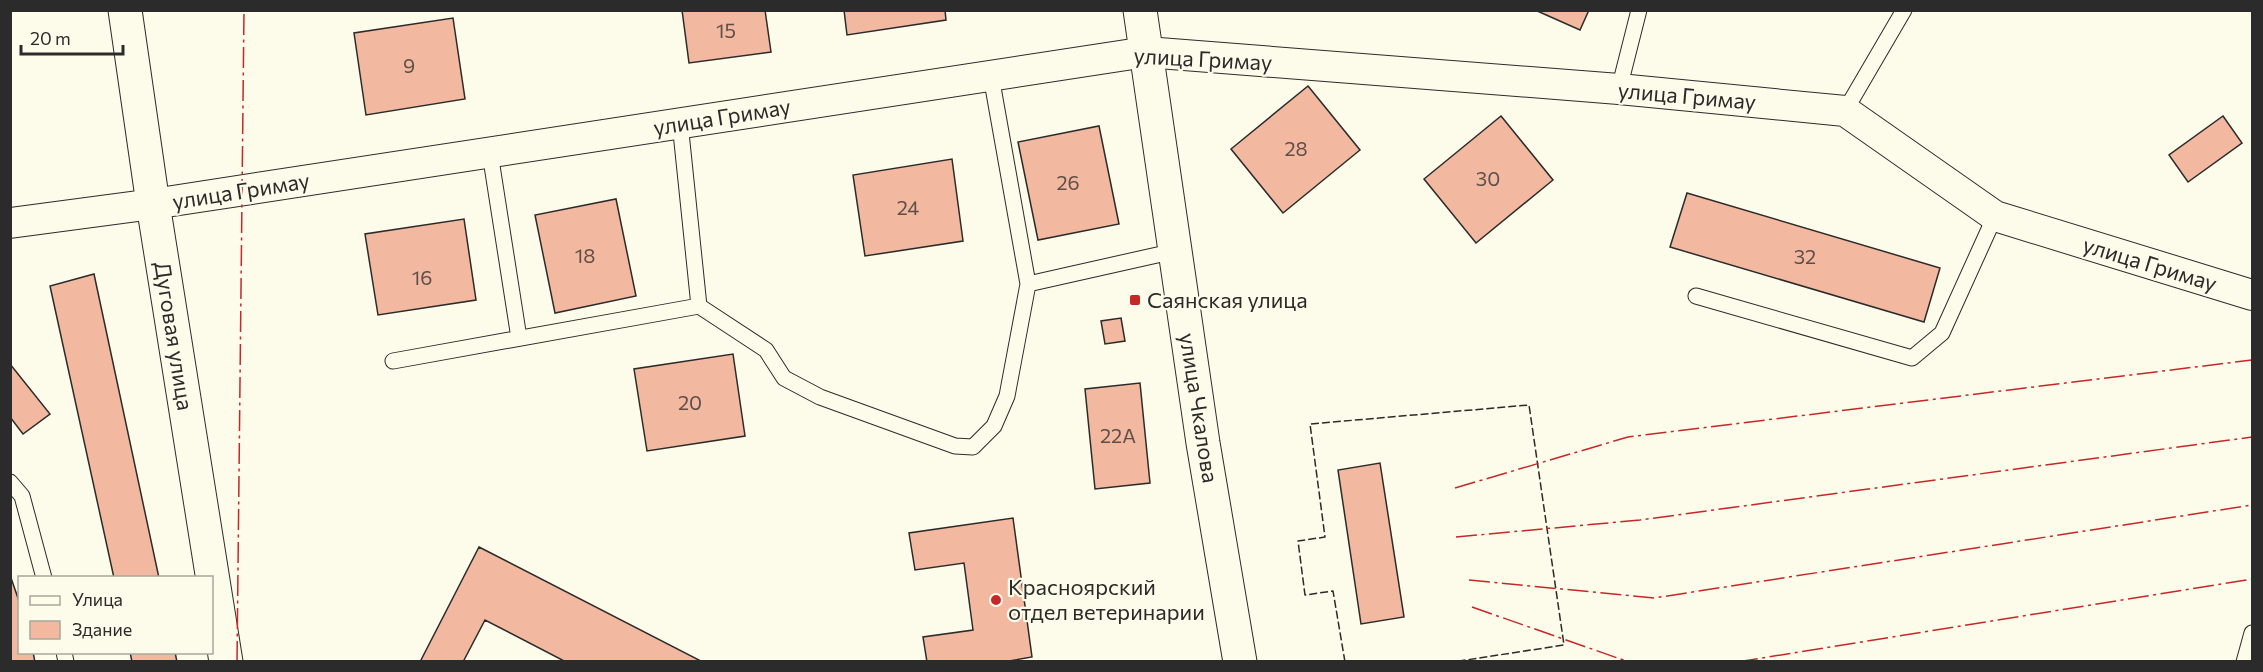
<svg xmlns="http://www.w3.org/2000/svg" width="2263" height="672" font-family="Commissioner,sans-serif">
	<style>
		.building { fill: #f2b8a0; stroke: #2b2b2b; stroke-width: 1.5 }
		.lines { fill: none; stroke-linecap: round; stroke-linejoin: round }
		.lane-casing { stroke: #2b2b2b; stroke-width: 17 }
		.street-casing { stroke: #2b2b2b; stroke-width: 32 }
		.secondary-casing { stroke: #2b2b2b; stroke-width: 35 }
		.lane { stroke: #fdfbea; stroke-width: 15 }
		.street { stroke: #fdfbea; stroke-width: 30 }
		.secondary { stroke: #fdfbea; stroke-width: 33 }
		.fence { stroke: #2b2b2b; stroke-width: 1.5; stroke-dasharray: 8 3; stroke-linecap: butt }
		.power { stroke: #c62828; stroke-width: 1.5; stroke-dasharray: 21 4.5 3 4.5; stroke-linecap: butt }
		.poi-dot { fill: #c62828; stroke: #fdfbea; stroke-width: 2 }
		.labels { text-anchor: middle; stroke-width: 4.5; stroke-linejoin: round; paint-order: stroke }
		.number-label { font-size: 20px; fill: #5d4e48 }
		.street-label { font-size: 22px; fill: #2b2b2b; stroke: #fdfbea }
		.poi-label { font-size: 22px; fill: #2b2b2b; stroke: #fdfbea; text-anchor: start }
	</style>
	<rect width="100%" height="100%" fill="#fdfbea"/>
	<path class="building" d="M 682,10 L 765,10 L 771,52 L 689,63 Z
		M 844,10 L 945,10 L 946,20 L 847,35 Z
		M 1535,10 L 1589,10 L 1580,30 Z
		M 453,18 L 465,99 L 366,115 L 354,33 Z
		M 1308,86 L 1360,150 L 1283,213 L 1231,149 Z
		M 1501,116 L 1553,180 L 1476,243 L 1424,179 Z
		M 2223,116 L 2242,143 L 2188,182 L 2169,155 Z
		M 1099,126 L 1119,224 L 1038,240 L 1018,142 Z
		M 952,159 L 963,241 L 865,256 L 853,175 Z
		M 1687,193 L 1940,268 L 1924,322 L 1670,247 Z
		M 616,199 L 636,296 L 555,313 L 535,215 Z
		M 464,219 L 476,300 L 378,315 L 365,234 Z
		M 94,274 L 159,578 L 114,578 L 50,286 Z
		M 1121,318 L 1125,341 L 1105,344 L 1101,321 Z
		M 733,354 L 745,436 L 647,451 L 634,369 Z
		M 10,364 L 50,414 L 23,434 L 10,417 Z
		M 1140,383 L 1150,483 L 1095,489 L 1085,389 Z
		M 1380,463 L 1404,617 L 1361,624 L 1338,470 Z
		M 1013,518 L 1032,657 L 1003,662 L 927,662 L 923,637 L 973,630 L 964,563 L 915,570 L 909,533 Z
		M 479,547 L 699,660 L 698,662 L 566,662 L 485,620 L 463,662 L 420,662 Z
		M 10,575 L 20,604 L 20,652 L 33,652 L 35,662 L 10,662 Z
		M 130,652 L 175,652 L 177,662 L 132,662 Z"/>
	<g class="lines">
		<g class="lane-casing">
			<path id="lane" d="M 1619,89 L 1639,10
				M 1845,111 L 1904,10
				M 680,123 L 699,306 L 766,350 L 784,378 L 820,397 L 955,446 L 973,447 L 994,426 L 1007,396 L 1028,284 L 991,76
				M 490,153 L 519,338
				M 1028,284 L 1175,251
				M 1696,296 L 1912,358 L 1942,333 L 1995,216
				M 393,361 L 699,306
				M 10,482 L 22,496 L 44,578
				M 64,652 L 66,662
				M 2244,662 L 2252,633"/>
		</g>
		<g class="street-casing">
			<path id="street" d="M 10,223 L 153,204 L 1146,52 L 1619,89 L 1845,111 L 1995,216 L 2252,295"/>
		</g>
		<g class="secondary-casing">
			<path id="secondary" d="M 125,10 L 153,204 L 226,662
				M 1140,10 L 1203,443 L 1240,662"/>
		</g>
		<use href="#lane" class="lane"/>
		<use href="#street" class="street"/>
		<use href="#secondary" class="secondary"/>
		<path class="fence" d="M 1345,662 L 1333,591 L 1305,595 L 1298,541 L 1325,537 L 1310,424 L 1529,405 L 1564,645 L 1453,662"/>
		<path class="power" d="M 1455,488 L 1628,437 L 2252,360
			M 1456,537 L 1640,520 L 2252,437
			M 1469,580 L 1654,598 L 2252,505
			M 1472,607 L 1629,662
			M 237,662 L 244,10
			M 1737,662 L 2252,579"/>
	</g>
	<g class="poi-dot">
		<rect x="1129" y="294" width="12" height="12" rx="3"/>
		<circle cx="996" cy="600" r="6"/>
	</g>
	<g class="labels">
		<g class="number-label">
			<text x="726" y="38">15</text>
			<text x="409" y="73">9</text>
			<text x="1296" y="156">28</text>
			<text x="1488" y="186">30</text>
			<text x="1068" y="190">26</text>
			<text x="908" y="215">24</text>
			<text x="585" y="263">18</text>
			<text x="1805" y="264">32</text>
			<text x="422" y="285">16</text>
			<text x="690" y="410">20</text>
			<text x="1118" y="443">22А</text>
		</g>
		<g class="street-label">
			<text transform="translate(1203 59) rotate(3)" y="8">улица Гримау</text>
			<text transform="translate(1687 96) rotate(5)" y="8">улица Гримау</text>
			<text transform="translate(722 117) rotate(-9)" y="8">улица Гримау</text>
			<text transform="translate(241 191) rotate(-9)" y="8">улица Гримау</text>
			<text transform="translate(2150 264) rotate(17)" y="8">улица Гримау</text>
			<text transform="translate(174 336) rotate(81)" y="8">Дуговая улица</text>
			<text transform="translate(1199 408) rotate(81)" y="8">улица Чкалова</text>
		</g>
		<g class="poi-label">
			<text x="1147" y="308">Саянская улица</text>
			<text x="1008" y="595">Красноярский<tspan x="1008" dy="25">отдел ветеринарии</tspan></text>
		</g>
	</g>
	<rect width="2263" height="672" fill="none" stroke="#2b2b2b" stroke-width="24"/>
	<rect x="18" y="576" width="195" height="78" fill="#fdfbea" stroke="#a9a89e" stroke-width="1.5"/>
	<rect x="30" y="596" width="30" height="9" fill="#fdfbea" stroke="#a9a89e" stroke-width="1.5"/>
	<text x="72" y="606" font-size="18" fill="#2b2b2b">Улица</text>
	<rect x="30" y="621" width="30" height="18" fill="#f2b8a0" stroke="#a9a89e" stroke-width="1.5"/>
	<text x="72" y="636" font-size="18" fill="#2b2b2b">Здание</text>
	<path d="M21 45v9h102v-9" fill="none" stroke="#2b2b2b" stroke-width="3"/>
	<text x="30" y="45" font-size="18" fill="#2b2b2b" stroke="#fdfbea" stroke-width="4.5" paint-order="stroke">20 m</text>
</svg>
